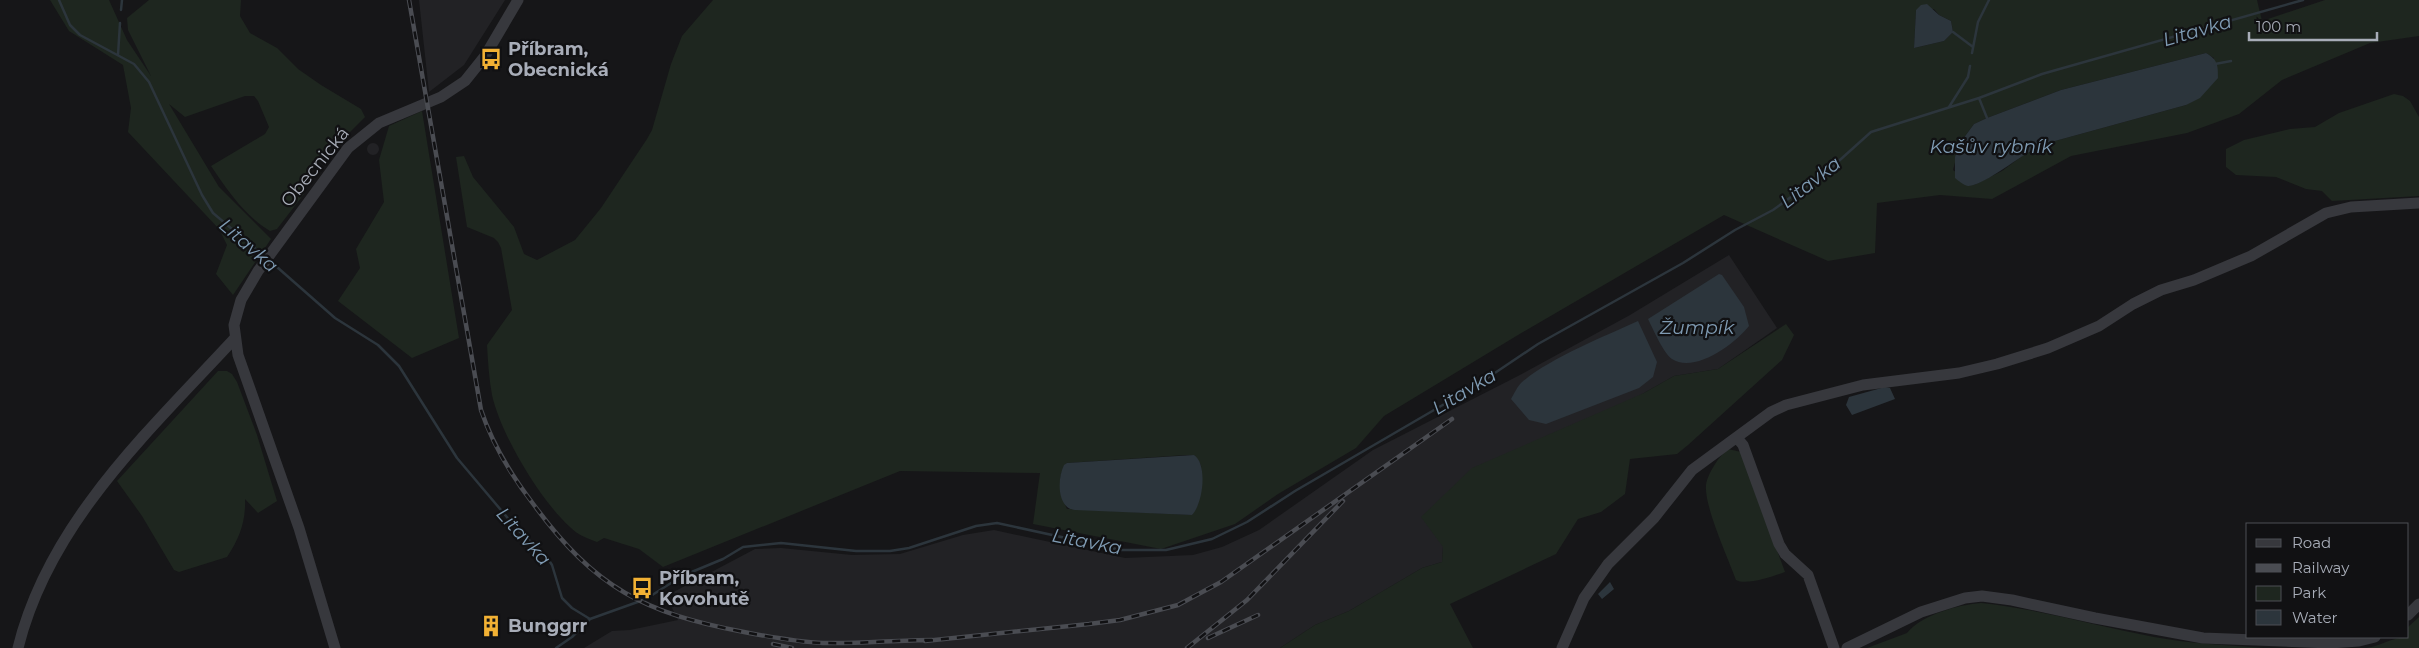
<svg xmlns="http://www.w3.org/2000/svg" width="2419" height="648" font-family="Montserrat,sans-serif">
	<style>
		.built { fill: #222225 }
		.green { fill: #1e261f; fill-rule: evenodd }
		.water { fill: #2c353c }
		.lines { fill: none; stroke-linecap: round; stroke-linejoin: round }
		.stream { stroke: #2c353c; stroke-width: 2.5 }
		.minor { stroke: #37383d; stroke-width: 11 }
		.rail-casing { stroke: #4a4c52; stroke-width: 4.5 }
		.rail { stroke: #111113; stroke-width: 2.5; stroke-dasharray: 8; stroke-linecap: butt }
		.labels { text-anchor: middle; stroke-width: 4.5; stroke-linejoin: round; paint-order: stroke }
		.poi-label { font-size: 18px; font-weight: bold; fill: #a8adb8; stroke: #111113; text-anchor: start }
		.street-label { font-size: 18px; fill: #a8adb8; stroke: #111113 }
		.water-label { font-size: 19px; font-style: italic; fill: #7f9bb3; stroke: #111113 }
	</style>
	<rect width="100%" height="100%" fill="#161618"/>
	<path class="built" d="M 419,0 L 505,0 L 464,65 L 429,92 Z
		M367 149a6 6 0 1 1 12 0a6 6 0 1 1-12 0Z
		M 1729,255 L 1777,328 L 1718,369 L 1674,376 L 1644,393 L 1443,547 L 1442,562 L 1422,568 L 1349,611 L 1315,625 L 1280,648 L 584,648 L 612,631 L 630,630 L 678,620 L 666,596 L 755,549 L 781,548 L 852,555 L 900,554 L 963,535 L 994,530 L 1125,558 L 1193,555 L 1222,547 L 1259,530 L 1373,450 L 1518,376 L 1630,315 Z"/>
	<path class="green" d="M 50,0 L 109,0 L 127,40 L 151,76 L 128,30 L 127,18 L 149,0 L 241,0 L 240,16 L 250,33 L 277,48 L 298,69 L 321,85 L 361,109 L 365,117 L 341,141 L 325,153 L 313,167 L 304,194 L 277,229 L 270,231 C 244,215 228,191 211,166 L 265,134 L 269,127 L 258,101 L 254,96 L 245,96 L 185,117 L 169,104 L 219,187 L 271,239 L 233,295 L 216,274 L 227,245 L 219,229 L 128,132 L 131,108 L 123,65 L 69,31 Z
		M 713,0 L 2257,0 L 2262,21 L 2325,0 L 2419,0 L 2419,36 L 2370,43 L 2282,80 L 2239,114 L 2187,133 L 2071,156 L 1992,199 L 1940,195 L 1877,203 L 1875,253 L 1828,261 L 1724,215 L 1518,335 L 1384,416 L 1356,448 L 1278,494 L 1235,524 L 1161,549 L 1033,524 L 1040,473 L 900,471 L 663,567 L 639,549 L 604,538 L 597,542 C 586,538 578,535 570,527 C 540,500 501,435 492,395 C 489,379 488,362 487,345 L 512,310 L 501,248 L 498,242 L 494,238 L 467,227 L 456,157 L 464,156 L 473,177 L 514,227 L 524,254 L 537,260 L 575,240 L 601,208 L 647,139 L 652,130 L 671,64 L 682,36 ZM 1934,9 L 1939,15 L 1951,21 L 1953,32 L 1944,41 L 1914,48 L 1916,10 ZM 2206,53 L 2214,58 L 2186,105 L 2044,144 L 2030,150 L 2002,171 L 1974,185 L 1953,170 L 1960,143 L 1974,124 L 1987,118 L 2061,90 ZM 1186,455 L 1194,455 L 1201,465 L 1202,486 L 1198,504 L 1192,515 L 1070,509 L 1067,509 C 1060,495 1056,476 1067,463 Z
		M 2394,94 L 2403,96 L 2410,101 L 2419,117 L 2419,196 L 2332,201 L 2322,191 L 2306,189 L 2276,177 L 2236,175 L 2226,167 L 2226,149 L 2244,140 L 2290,129 L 2315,127 L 2339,113 Z
		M 422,111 L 459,338 L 412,358 L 338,301 L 360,268 L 356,249 L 384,202 L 379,160 L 389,126 Z
		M 1786,324 L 1794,335 L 1782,360 L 1688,445 L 1677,454 L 1630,459 L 1625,494 L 1601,512 L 1578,519 L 1556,554 L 1450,604 L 1473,648 L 1280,648 L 1315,625 L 1349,611 L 1422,568 L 1442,562 L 1443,547 L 1421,517 L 1472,468 L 1644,393 L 1674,376 L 1718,369 Z
		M 218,371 L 227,371 L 232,374 L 237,382 L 257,435 L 277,501 L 258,513 L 245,499 C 246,522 239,539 227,557 L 179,572 L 174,570 L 142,516 L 117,481 Z
		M 1728,449 L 1741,452 L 1785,572 C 1774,576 1746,586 1736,580 C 1728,558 1704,506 1706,485 C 1708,473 1719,456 1728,449 Z
		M 1981,603 C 2039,609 2097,626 2154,637 C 2191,644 2227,645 2264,648 L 1867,648 L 1907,633 C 1923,614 1958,605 1981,603 Z
		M 2419,617 L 2419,648 L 2366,648 C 2381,646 2392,637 2408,637 L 2408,627 Z"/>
	<path class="water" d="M 1927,4 L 1939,15 L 1951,21 L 1953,32 L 1944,41 L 1914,48 L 1916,10 L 1921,5 Z
		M 2206,53 C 2218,60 2218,65 2218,78 L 2200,98 L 2186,105 L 2044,144 C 2026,151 1983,187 1968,186 C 1963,185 1959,181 1955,178 L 1955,157 L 1960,143 L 1974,124 L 1987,118 L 2061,90 Z
		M 1719,274 L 1722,275 L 1744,307 L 1749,326 C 1735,344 1694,374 1672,359 C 1664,354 1653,329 1648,319 Z
		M 1638,321 L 1657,362 L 1653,377 L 1639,388 L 1546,424 L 1529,420 L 1511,399 C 1514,394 1517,387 1521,383 C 1548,359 1605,336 1638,321 Z
		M 1885,387 L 1890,388 L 1895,399 L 1852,415 L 1846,405 L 1849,397 Z
		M 1194,455 C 1208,464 1203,504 1192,515 L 1075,510 C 1057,508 1057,479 1064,465 L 1067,463 Z
		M 1610,582 L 1614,589 L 1602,599 L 1598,594 Z"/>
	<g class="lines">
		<path class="stream" d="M 59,0 L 70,25 L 80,35 L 134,64 L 149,82 L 202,195 L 213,213 L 265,257
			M 121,10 L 122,0
			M 1953,32 L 1973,47
			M 1972,53 L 1978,22 L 1989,0
			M 118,55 L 120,23
			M 2215,64 L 2231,61
			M 1979,98 L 1987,118
			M 1949,107 L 1968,77 L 1970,66
			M 269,260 L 335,318 L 378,345 L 399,366 L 457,458 L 517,529 L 546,556 L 552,565 L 562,598 L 572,608 L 590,619 L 646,599 L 682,576 L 723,559 L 743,547 L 781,543 L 856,551 L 890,551 L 909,548 L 976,526 L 997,523 L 1121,550 L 1166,550 L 1212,539 L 1247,522 L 1295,491 L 1477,385 L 1538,344 L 1683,263 L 1735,230 L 1773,210 L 1831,168 L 1871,132 L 1979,98 L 2042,74 L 2303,0
			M 556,648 L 572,637 L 590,619"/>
		<path class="minor" d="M 1737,438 L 1743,445 L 1779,544 L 1785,554 L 1808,575 L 1834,648
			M 2408,615 L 2419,604
			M 18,648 C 49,522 150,430 235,338
			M 335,648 L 299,528 L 238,355 L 234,325 L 241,300 L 258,271 L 348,148 L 379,123 L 441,97 L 465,81 L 485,56 L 518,0
			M 1562,648 L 1584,598 L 1608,564 L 1654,518 L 1692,470 L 1771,412 L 1786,405 L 1863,385 L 1959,373 L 1997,364 L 2048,348 L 2099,326 L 2133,304 L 2161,290 L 2194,280 L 2251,256 L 2326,213 L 2351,207 L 2419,203
			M 1847,648 L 1921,612 L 1965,598 L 1982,596 L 2012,600 L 2095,618 L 2203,638 L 2330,643 L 2359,641 L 2375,637"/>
		<g class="rail-casing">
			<path id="rail" d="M 409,0 L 481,410 C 493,446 511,475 534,505 C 595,588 644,613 744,632 C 770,637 796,642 823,643 C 859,644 896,640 932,640
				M 1208,638 L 1258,615
				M 925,641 L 1089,624 L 1120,620 L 1178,605 L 1221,582 L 1452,419
				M 773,644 L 792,648
				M 1187,648 L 1247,600 L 1343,501"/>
		</g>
		<use href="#rail" class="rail"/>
	</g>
	<defs>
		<g id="bus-bare" transform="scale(1.725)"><path d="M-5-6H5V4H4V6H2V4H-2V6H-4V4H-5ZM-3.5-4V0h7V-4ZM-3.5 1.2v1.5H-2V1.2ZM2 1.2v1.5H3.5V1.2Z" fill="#f2b134" stroke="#111113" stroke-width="2.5" paint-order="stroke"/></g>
		<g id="building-bare" transform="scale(1.725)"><path d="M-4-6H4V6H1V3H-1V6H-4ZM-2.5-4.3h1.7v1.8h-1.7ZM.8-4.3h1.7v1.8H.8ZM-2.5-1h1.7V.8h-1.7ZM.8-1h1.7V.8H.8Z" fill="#f2b134" stroke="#111113" stroke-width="2.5" paint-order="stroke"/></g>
	</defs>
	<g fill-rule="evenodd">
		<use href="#bus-bare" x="491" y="59"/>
		<use href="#bus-bare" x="642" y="588"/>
		<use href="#building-bare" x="491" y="626"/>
	</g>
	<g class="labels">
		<g class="poi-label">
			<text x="508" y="55">Příbram,<tspan x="508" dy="21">Obecnická</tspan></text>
			<text x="659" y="584">Příbram,<tspan x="659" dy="21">Kovohutě</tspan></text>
			<text x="508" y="632">Bunggrr</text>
		</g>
		<g class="street-label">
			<text transform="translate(315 167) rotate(-51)" y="6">Obecnická</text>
		</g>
		<g class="water-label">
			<text transform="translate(2197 30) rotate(-16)" y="7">Litavka</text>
			<text x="1991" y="153">Kašův rybník</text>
			<text transform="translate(1810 182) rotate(-38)" y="7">Litavka</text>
			<text transform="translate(249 245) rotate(41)" y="7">Litavka</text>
			<text x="1697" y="334">Žumpík</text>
			<text transform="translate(1464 391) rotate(-31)" y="7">Litavka</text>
			<text transform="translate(524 536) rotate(48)" y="7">Litavka</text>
			<text transform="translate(1087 541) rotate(11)" y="7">Litavka</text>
		</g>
	</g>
	<rect x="2246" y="523" width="162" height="115" fill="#111113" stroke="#4d4f55"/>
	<rect x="2256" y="539" width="25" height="8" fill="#37383d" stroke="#4d4f55"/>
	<text x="2292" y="548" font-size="15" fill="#a8adb8">Road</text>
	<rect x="2256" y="564" width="25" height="8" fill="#4a4c52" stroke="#4d4f55"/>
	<text x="2292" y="573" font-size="15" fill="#a8adb8">Railway</text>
	<rect x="2256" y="586" width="25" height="15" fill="#1e261f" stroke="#4d4f55"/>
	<text x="2292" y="598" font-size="15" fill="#a8adb8">Park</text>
	<rect x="2256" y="610" width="25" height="15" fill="#2c353c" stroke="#4d4f55"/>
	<text x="2292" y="623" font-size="15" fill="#a8adb8">Water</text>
	<path d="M2249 32v8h128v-8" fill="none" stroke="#a8adb8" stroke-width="2.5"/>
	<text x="2256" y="32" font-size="15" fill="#a8adb8" stroke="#111113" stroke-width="4" paint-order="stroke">100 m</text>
</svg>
